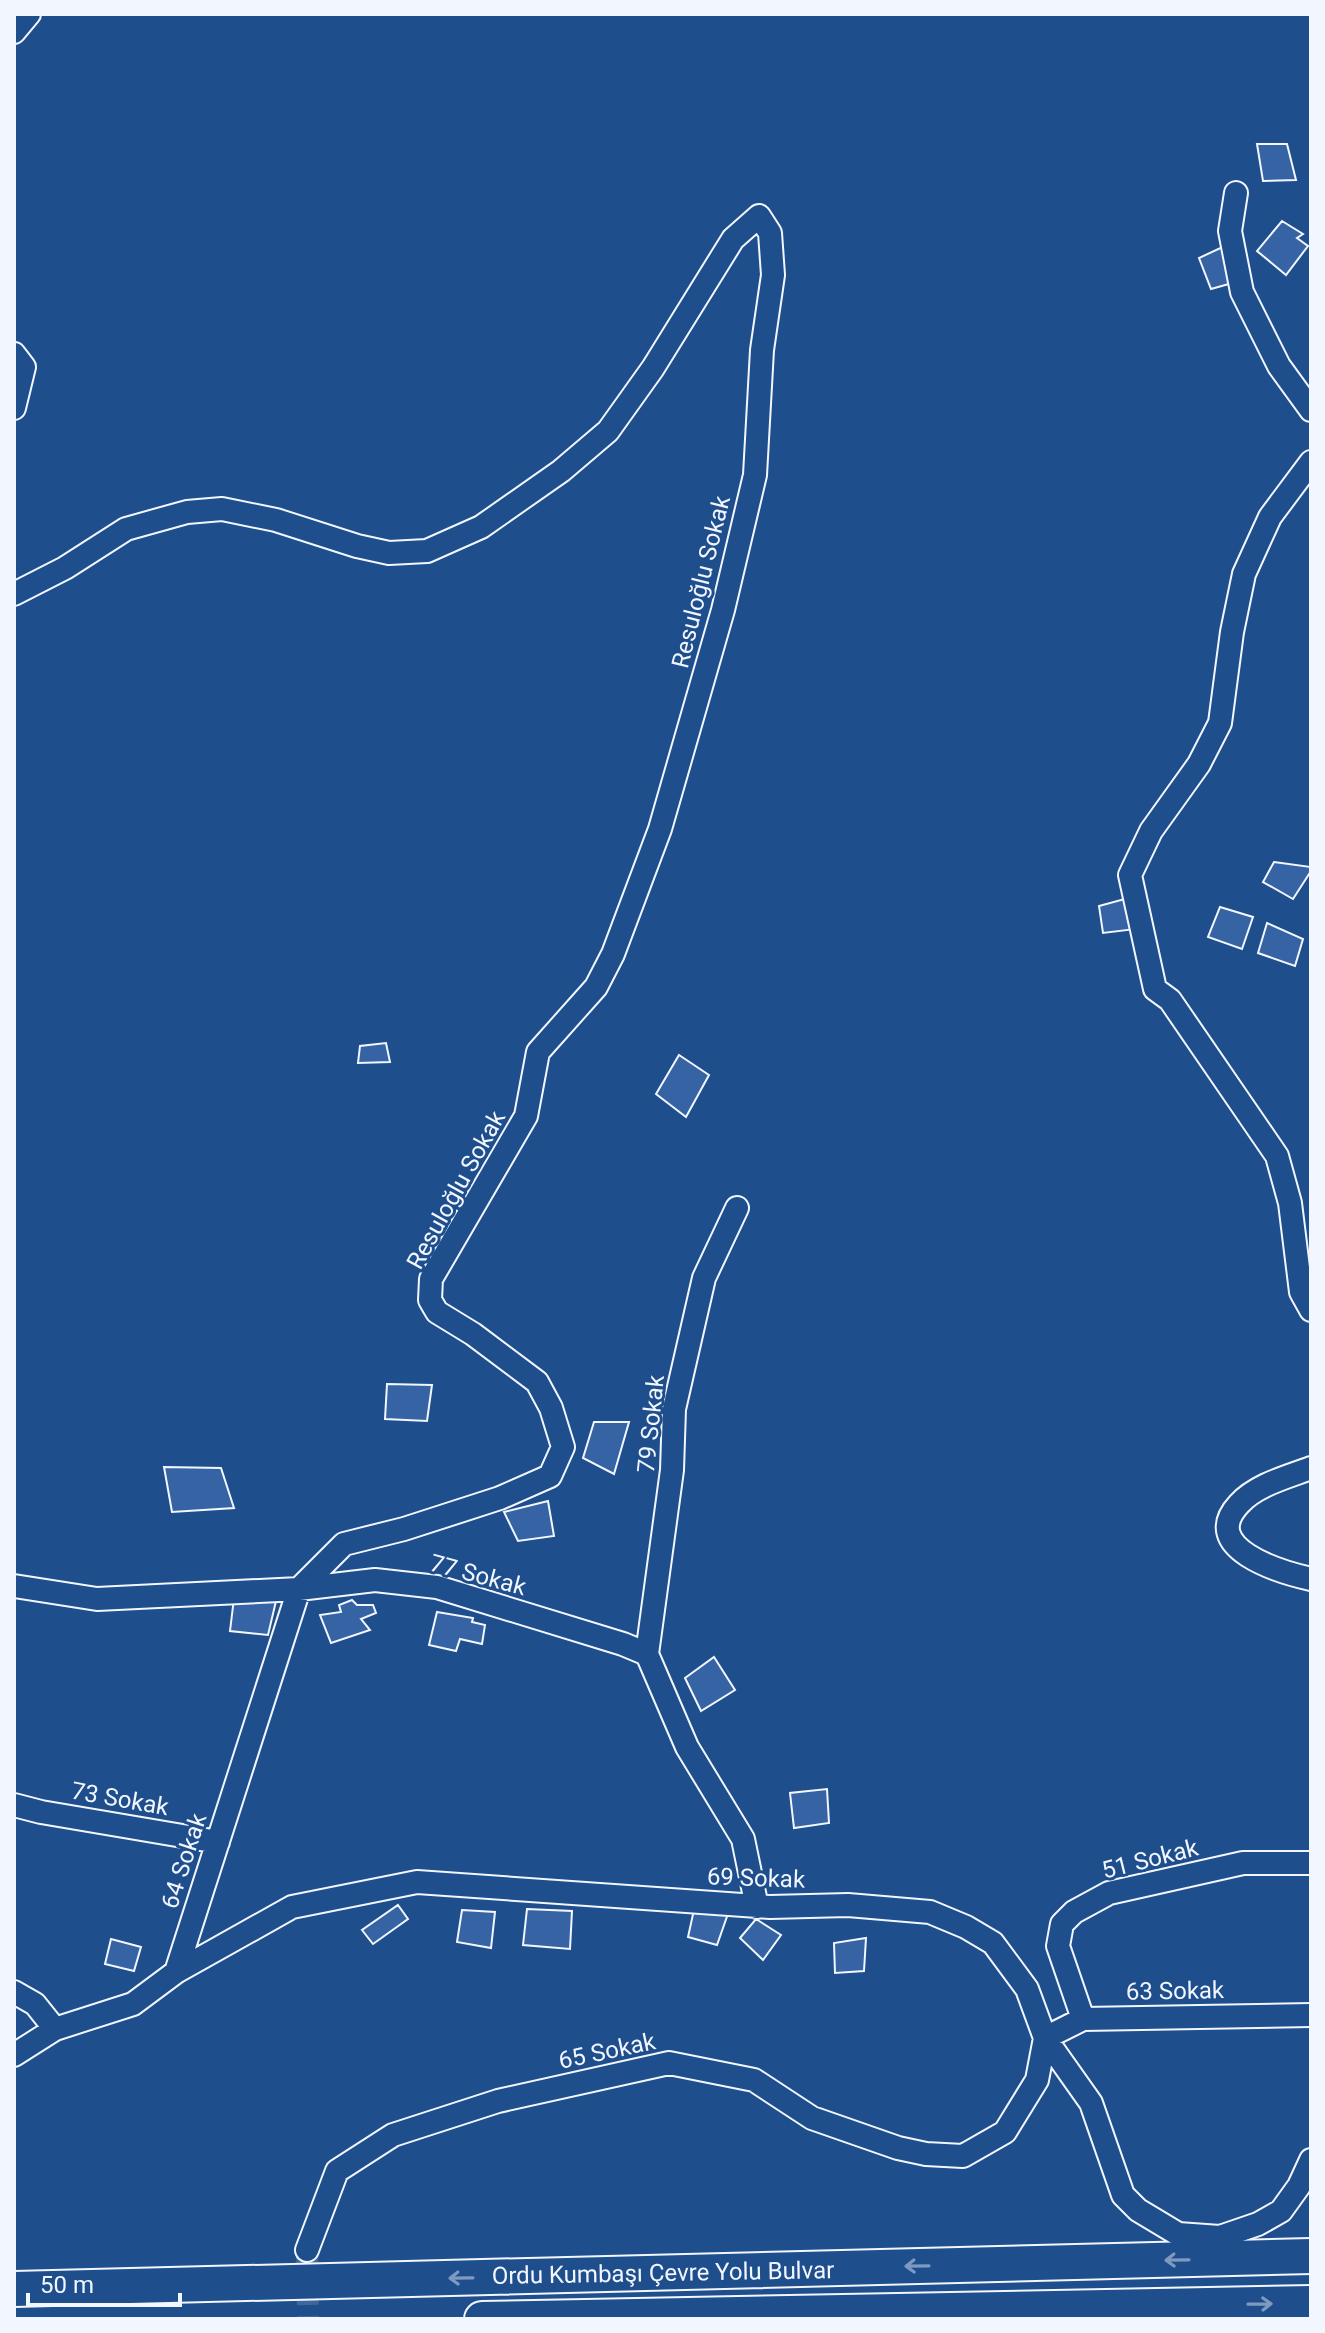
<svg xmlns="http://www.w3.org/2000/svg" width="1325" height="2333" font-family="Roboto,sans-serif">
	<style>
		.building { fill: #3563a3; stroke: #f2f6ff; stroke-width: 2 }
		.lines { fill: none; stroke-linecap: round; stroke-linejoin: round }
		.minor-tunnel { stroke: #3f679d; stroke-width: 22; stroke-dasharray: 22 11; stroke-linecap: butt }
		.minor-casing { stroke: #f2f6ff; stroke-width: 26 }
		.highway-casing { stroke: #f2f6ff; stroke-width: 38 }
		.minor { stroke: #1f4e8c; stroke-width: 22 }
		.highway { stroke: #1f4e8c; stroke-width: 34 }
		.oneway { stroke: #7e9ac0 }
		.labels { text-anchor: middle; stroke-width: 6; stroke-linejoin: round; paint-order: stroke }
		.street-label { font-size: 24px; fill: #f2f6ff; stroke: #1f4e8c }
	</style>
	<rect width="100%" height="100%" fill="#1f4e8c"/>
	<path class="building" d="M 1257,144 L 1287,144 L 1296,180 L 1263,181 Z
		M 1282,221 L 1303,234 L 1297,238 L 1308,246 L 1286,275 L 1257,251 Z
		M 1227,245 L 1236,282 L 1211,289 L 1199,258 Z
		M 1274,862 L 1311,867 L 1311,871 L 1293,899 L 1263,882 Z
		M 1132,897 L 1136,929 L 1103,933 L 1099,906 Z
		M 1220,907 L 1253,917 L 1242,949 L 1208,937 Z
		M 1267,923 L 1303,939 L 1295,966 L 1258,953 Z
		M 386,1043 L 390,1062 L 358,1063 L 360,1046 Z
		M 679,1055 L 709,1075 L 686,1117 L 656,1094 Z
		M 387,1384 L 432,1385 L 427,1421 L 385,1419 Z
		M 594,1422 L 629,1422 L 614,1474 L 583,1458 Z
		M 164,1467 L 221,1468 L 234,1508 L 172,1512 Z
		M 548,1501 L 554,1536 L 518,1541 L 504,1512 Z
		M 234,1598 L 276,1601 L 268,1635 L 230,1631 Z
		M 352,1600 L 357,1605 L 373,1605 L 376,1613 L 361,1619 L 370,1630 L 331,1643 L 320,1615 L 341,1612 L 339,1605 Z
		M 437,1612 L 473,1618 L 472,1622 L 485,1625 L 482,1644 L 460,1639 L 456,1651 L 429,1645 Z
		M 714,1657 L 735,1690 L 701,1711 L 685,1678 Z
		M 827,1789 L 829,1823 L 794,1828 L 790,1793 Z
		M 398,1905 L 408,1919 L 373,1944 L 362,1930 Z
		M 695,1905 L 730,1908 L 717,1945 L 688,1937 Z
		M 527,1909 L 572,1911 L 570,1949 L 523,1945 Z
		M 462,1910 L 495,1912 L 491,1948 L 457,1942 Z
		M 756,1919 L 781,1935 L 763,1960 L 740,1938 Z
		M 866,1938 L 864,1971 L 835,1973 L 834,1943 Z
		M 111,1939 L 141,1947 L 134,1971 L 105,1964 Z"/>
	<g class="lines">
		<path class="minor-tunnel" d="M 307,2250 L 308,2319"/>
		<g class="minor-casing">
			<path id="minor" d="M 14,32 L 29,14
				M 1236,193 L 1230,231 L 1242,292 L 1279,366 L 1311,410
				M 14,354 L 24,367 L 14,408
				M 1311,462 L 1270,517 L 1244,574 L 1232,632 L 1220,723 L 1199,764 L 1151,831 L 1130,875 L 1155,989 L 1170,1000 L 1277,1156 L 1290,1203 L 1301,1292 L 1311,1310
				M 14,594 L 65,568 L 126,529 L 187,512 L 222,509 L 276,520 L 357,546 L 389,553 L 427,551 L 481,527 L 561,471 L 608,431 L 653,368 L 733,239 L 759,216 L 770,233 L 773,275 L 762,350 L 755,475 L 723,610 L 660,829 L 613,954 L 596,987 L 538,1052 L 526,1116 L 431,1279 L 430,1300 L 437,1312 L 473,1334 L 537,1382 L 551,1408 L 563,1447 L 550,1476 L 500,1498 L 404,1529 L 344,1544 L 299,1589 L 176,1972
				M 1311,1468 C 1287,1477 1256,1485 1239,1504 C 1198,1548 1280,1572 1311,1579
				M 14,1586 L 97,1599 L 299,1589 L 375,1580 L 437,1587 L 623,1644 L 647,1654 L 687,1747 L 743,1839 L 757,1907
				M 647,1654 L 672,1470 L 674,1409 L 704,1278 L 737,1208
				M 14,1805 L 41,1812 L 218,1842
				M 14,1992 L 35,2004 L 55,2029
				M 1083,2019 L 1058,1946 L 1062,1924 L 1074,1912 L 1109,1893 L 1243,1863 L 1311,1863
				M 14,2055 L 55,2029 L 133,2004 L 176,1972 L 292,1907 L 417,1882 L 770,1907 L 848,1905 L 930,1912 L 966,1927 L 993,1943 L 1027,1989 L 1045,2038 L 1091,2103 L 1123,2195 L 1138,2210 L 1178,2234 L 1220,2237 L 1258,2224 L 1281,2211 L 1299,2186 L 1311,2160
				M 307,2250 L 337,2171 L 393,2135 L 498,2101 L 669,2063 L 754,2080 L 812,2118 L 898,2148 L 926,2154 L 963,2156 L 1005,2132 L 1037,2080 L 1045,2038 L 1083,2019 L 1311,2015"/>
		</g>
		<g class="highway-casing">
			<path id="highway" d="M 14,2289 L 1311,2256
				M 482,2319 L 1311,2303"/>
		</g>
		<use href="#minor" class="minor"/>
		<use href="#highway" class="highway"/>
	</g>
	<defs><path id="oneway-shaft" d="M-6 0H5M1.5-3L5.5 0L1.5 3" fill="none" stroke-width="1.6" stroke-linecap="round" stroke-linejoin="round" transform="scale(2)"/></defs>
	<g class="oneway">
		<use href="#oneway-shaft" transform="translate(1177 2260) rotate(179)"/>
		<use href="#oneway-shaft" transform="translate(917 2266) rotate(179)"/>
		<use href="#oneway-shaft" transform="translate(461 2278) rotate(179)"/>
		<use href="#oneway-shaft" transform="translate(1260 2304) rotate(-1)"/>
	</g>
	<g class="labels">
		<g class="street-label">
			<text transform="translate(701 582) rotate(-76)" y="8">Resuloğlu Sokak</text>
			<text transform="translate(456 1190) rotate(-61)" y="8">Resuloğlu Sokak</text>
			<text transform="translate(651 1424) rotate(-84)" y="8">79 Sokak</text>
			<text transform="translate(478 1575) rotate(15)" y="8">77 Sokak</text>
			<text transform="translate(120 1799) rotate(10)" y="8">73 Sokak</text>
			<text transform="translate(1150 1859) rotate(-14)" y="8">51 Sokak</text>
			<text transform="translate(184 1861) rotate(-72)" y="8">64 Sokak</text>
			<text transform="translate(756 1878) rotate(2)" y="8">69 Sokak</text>
			<text transform="translate(1175 1991) rotate(-1)" y="8">63 Sokak</text>
			<text transform="translate(607 2051) rotate(-12)" y="8">65 Sokak</text>
			<text transform="translate(663 2273) rotate(-1)" y="8">Ordu Kumbaşı Çevre Yolu Bulvar</text>
		</g>
	</g>
	<rect width="1325" height="2333" fill="none" stroke="#f2f6ff" stroke-width="32"/>
	<path d="M28 2293v12h152v-12" fill="none" stroke="#f2f6ff" stroke-width="4"/>
	<text x="40" y="2293" font-size="24" fill="#f2f6ff" stroke="#1f4e8c" stroke-width="6" paint-order="stroke">50 m</text>
</svg>
